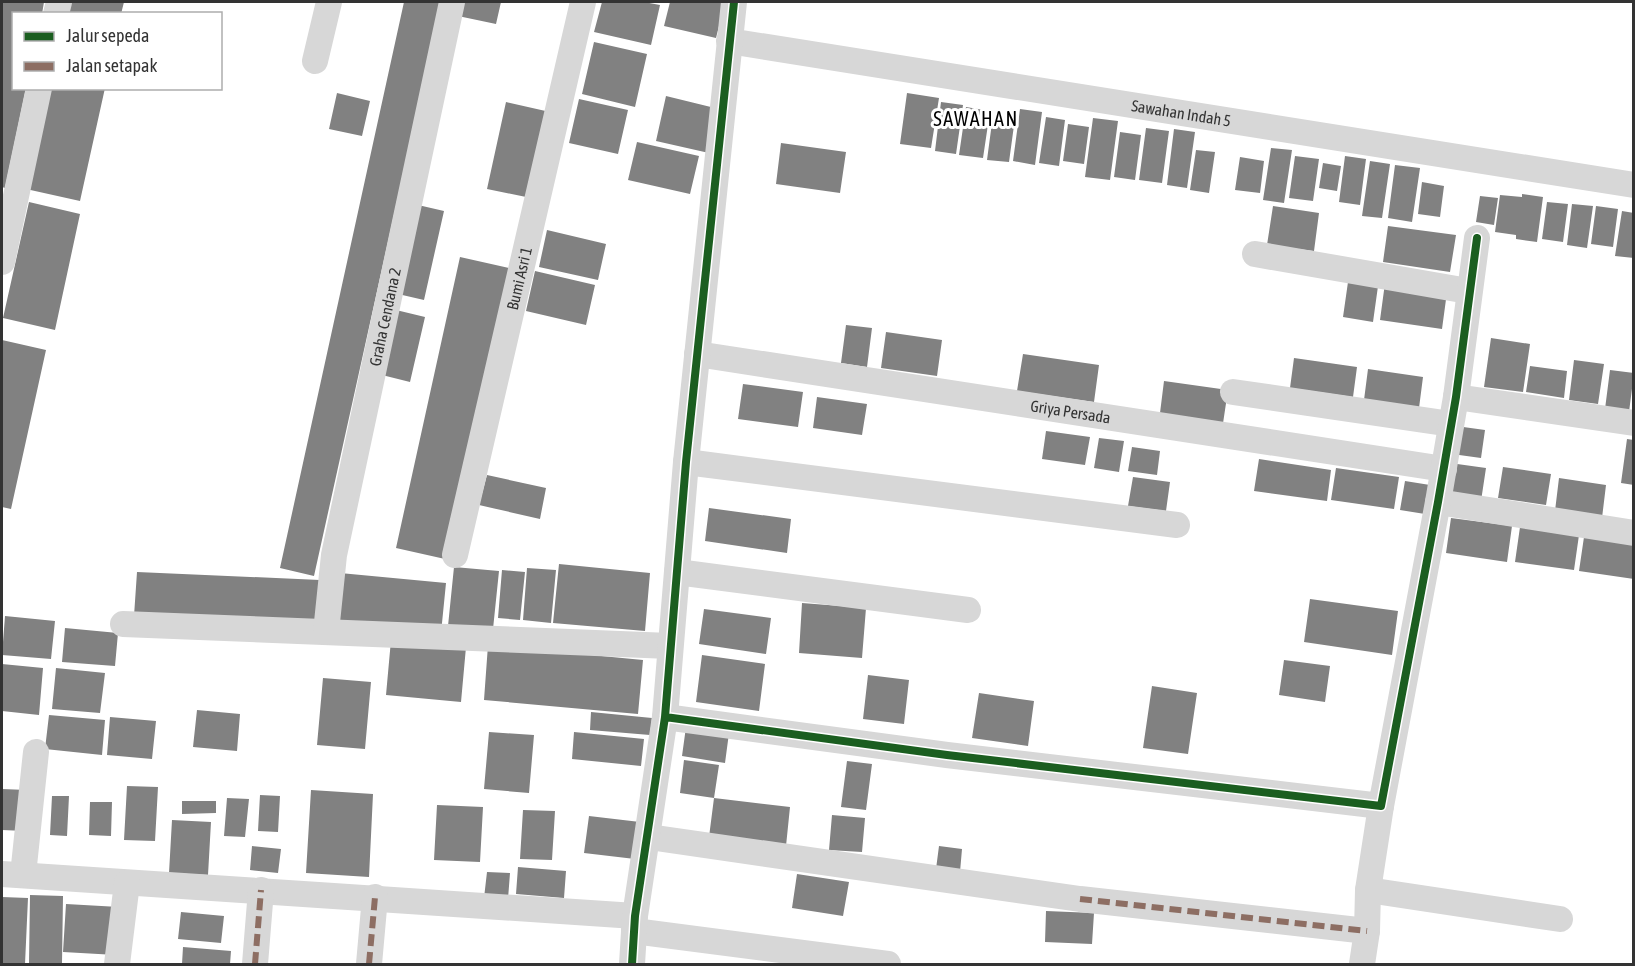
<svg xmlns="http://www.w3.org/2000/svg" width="1635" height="966" font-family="'Asap Condensed',sans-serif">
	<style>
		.building { fill: #818181 }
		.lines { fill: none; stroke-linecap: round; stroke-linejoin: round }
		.street { stroke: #d7d7d7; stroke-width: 26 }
		.quiet { stroke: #8d6e63; stroke-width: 6; stroke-dasharray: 12 6; stroke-linecap: butt }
		.cycleway-casing { stroke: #fff; stroke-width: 11 }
		.cycleway { stroke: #1b5e20; stroke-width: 8 }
		.labels { text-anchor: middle; stroke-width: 6; stroke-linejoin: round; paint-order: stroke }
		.street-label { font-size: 16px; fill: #333; stroke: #fff }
		.quarter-label { font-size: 20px; letter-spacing: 1.5px; fill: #000; stroke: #fff }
	</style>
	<rect width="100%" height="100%" fill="#fff"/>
	<path class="building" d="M 2,2 L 44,2 L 42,14 L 14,14 L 14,88 L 26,88 L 5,188 L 2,187 Z
		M 68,2 L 124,2 L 121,14 L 65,14 Z
		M 404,2 L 441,2 L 314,576 L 280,568 Z
		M 462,2 L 501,2 L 496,24 L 458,16 Z
		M 602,2 L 644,2 L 660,5 L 651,45 L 594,32 Z
		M 670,2 L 725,2 L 716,38 L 664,26 Z
		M 594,42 L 647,54 L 635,107 L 582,94 Z
		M 48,88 L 105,88 L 80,201 L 26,189 Z
		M 337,93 L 370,101 L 362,136 L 329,129 Z
		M 907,93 L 939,98 L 931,148 L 900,144 Z
		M 666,96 L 719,109 L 709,153 L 656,141 Z
		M 579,99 L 628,110 L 618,154 L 569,143 Z
		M 506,102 L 550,112 L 531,198 L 487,189 Z
		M 941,102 L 963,105 L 956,154 L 935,151 Z
		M 966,107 L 990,111 L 983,158 L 959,155 Z
		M 1020,109 L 1042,112 L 1035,165 L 1013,161 Z
		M 993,115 L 1015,118 L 1009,162 L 987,160 Z
		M 1046,117 L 1065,120 L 1059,166 L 1039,163 Z
		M 1093,118 L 1118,121 L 1110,180 L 1085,177 Z
		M 1068,124 L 1089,127 L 1084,164 L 1063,161 Z
		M 1146,128 L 1169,131 L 1162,183 L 1139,180 Z
		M 1174,129 L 1195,132 L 1187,188 L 1167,185 Z
		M 1120,132 L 1141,135 L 1135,180 L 1114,177 Z
		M 637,142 L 699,156 L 690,194 L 628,180 Z
		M 781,143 L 846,152 L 840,193 L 776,184 Z
		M 1271,148 L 1292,150 L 1284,203 L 1263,200 Z
		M 1196,150 L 1215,152 L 1209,193 L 1190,190 Z
		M 1295,156 L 1319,159 L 1313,201 L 1289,198 Z
		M 1345,156 L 1366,159 L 1360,205 L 1339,202 Z
		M 1240,157 L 1264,161 L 1260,193 L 1235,190 Z
		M 1370,161 L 1390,164 L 1382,218 L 1362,216 Z
		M 1323,163 L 1341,166 L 1337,191 L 1319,188 Z
		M 1395,165 L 1420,168 L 1412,222 L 1388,218 Z
		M 1422,182 L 1444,186 L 1440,217 L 1418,214 Z
		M 1522,194 L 1543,197 L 1537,242 L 1516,239 L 1516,235 L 1495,232 L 1500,195 L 1522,197 Z
		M 1480,196 L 1498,198 L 1494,225 L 1476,222 Z
		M 29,202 L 80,214 L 55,330 L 3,318 Z
		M 1547,202 L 1568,204 L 1563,242 L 1542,239 Z
		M 1572,204 L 1593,206 L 1587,248 L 1567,245 Z
		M 418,205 L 444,211 L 424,300 L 398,294 Z
		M 1273,206 L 1319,213 L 1314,251 L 1267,245 Z
		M 1596,206 L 1618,209 L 1613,247 L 1591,244 Z
		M 1622,211 L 1634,213 L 1634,258 L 1615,256 Z
		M 1388,226 L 1456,235 L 1450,272 L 1383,262 Z
		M 547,230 L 606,244 L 598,280 L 539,267 Z
		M 460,257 L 509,268 L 445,559 L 396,548 Z
		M 535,271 L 595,285 L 586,325 L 526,311 Z
		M 1349,275 L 1379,279 L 1373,322 L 1343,317 Z
		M 1385,283 L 1447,292 L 1442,329 L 1380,320 Z
		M 396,310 L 425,317 L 410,382 L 382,375 Z
		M 846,325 L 872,328 L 867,367 L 841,363 Z
		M 886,332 L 942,340 L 937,376 L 881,368 Z
		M 1491,338 L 1530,344 L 1523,392 L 1484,387 Z
		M 2,340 L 46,350 L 11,509 L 2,507 Z
		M 1023,354 L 1099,365 L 1094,402 L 1017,391 Z
		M 1294,358 L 1357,367 L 1353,397 L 1290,388 Z
		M 1574,360 L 1604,364 L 1598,404 L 1569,400 Z
		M 1530,366 L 1567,371 L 1564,398 L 1526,392 Z
		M 1368,369 L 1423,377 L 1419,408 L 1364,400 Z
		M 1610,370 L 1634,373 L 1629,412 L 1605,409 Z
		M 1164,381 L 1228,390 L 1222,430 L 1159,421 Z
		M 743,384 L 803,392 L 798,427 L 738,419 Z
		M 817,397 L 867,404 L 862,435 L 813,428 Z
		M 1456,426 L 1485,430 L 1481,458 L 1452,454 Z
		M 1046,431 L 1090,437 L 1085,465 L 1042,459 Z
		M 1099,438 L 1124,441 L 1119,472 L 1094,468 Z
		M 1627,439 L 1634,440 L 1634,485 L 1621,483 Z
		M 1132,447 L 1160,451 L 1157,475 L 1128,471 Z
		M 1259,459 L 1331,470 L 1327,501 L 1254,491 Z
		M 1450,463 L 1486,468 L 1481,501 L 1445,496 Z
		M 1503,467 L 1551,474 L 1546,505 L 1498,498 Z
		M 1336,468 L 1399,477 L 1394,509 L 1331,500 Z
		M 487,475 L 546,488 L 540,519 L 479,505 Z
		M 1133,477 L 1170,482 L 1166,511 L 1128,506 Z
		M 1559,478 L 1606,485 L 1602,518 L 1555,511 Z
		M 1405,481 L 1430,485 L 1425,514 L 1400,510 Z
		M 709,508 L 791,519 L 787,553 L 705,541 Z
		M 1451,518 L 1512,526 L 1507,562 L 1446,553 Z
		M 1520,527 L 1579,535 L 1574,570 L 1515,562 Z
		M 1584,537 L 1634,543 L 1634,579 L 1579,571 Z
		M 559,564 L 650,573 L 645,631 L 553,623 Z
		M 454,567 L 499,571 L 493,629 L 448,626 Z
		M 527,568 L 556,570 L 551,623 L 523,620 Z
		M 502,570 L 525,572 L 520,620 L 498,618 Z
		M 137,572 L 320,580 L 318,624 L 134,616 Z
		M 340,573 L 446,583 L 441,633 L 335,623 Z
		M 1310,599 L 1398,611 L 1392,655 L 1304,642 Z
		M 802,603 L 866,608 L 862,658 L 799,653 Z
		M 704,609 L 771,618 L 766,654 L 699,644 Z
		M 5,616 L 55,621 L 51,659 L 2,655 Z
		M 65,628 L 118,633 L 115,666 L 62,662 Z
		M 391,640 L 466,647 L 461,702 L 386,695 Z
		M 488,645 L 643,660 L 638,714 L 484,700 Z
		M 702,655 L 765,664 L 759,711 L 696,702 Z
		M 1284,660 L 1330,666 L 1325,702 L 1279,695 Z
		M 2,664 L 43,668 L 39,715 L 2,711 Z
		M 56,668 L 105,673 L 100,713 L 52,709 Z
		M 868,675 L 909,680 L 904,724 L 863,719 Z
		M 323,678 L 371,682 L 365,749 L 317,745 Z
		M 1152,686 L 1197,693 L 1188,754 L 1143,748 Z
		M 979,693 L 1034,701 L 1028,746 L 972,738 Z
		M 197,710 L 240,714 L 237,751 L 193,747 Z
		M 591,712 L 652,718 L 650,735 L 590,730 Z
		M 49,715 L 105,720 L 102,755 L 45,749 Z
		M 110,717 L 156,721 L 152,759 L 107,755 Z
		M 686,727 L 729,733 L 725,763 L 682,756 Z
		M 489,732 L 534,735 L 529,793 L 484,789 Z
		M 574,732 L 644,739 L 641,766 L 572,759 Z
		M 684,760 L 719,765 L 714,798 L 680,793 Z
		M 847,761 L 872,764 L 866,810 L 841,807 Z
		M 127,786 L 158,787 L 155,841 L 124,840 Z
		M 2,789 L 27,790 L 25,831 L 2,830 Z
		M 311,790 L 373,794 L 369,877 L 306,873 Z
		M 260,795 L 280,796 L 278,832 L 258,831 Z
		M 52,796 L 69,796 L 67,836 L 50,835 Z
		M 227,798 L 249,799 L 245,837 L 224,836 Z
		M 714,798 L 790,807 L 786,846 L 709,837 Z
		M 182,801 L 216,801 L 216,813 L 182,814 Z
		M 90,802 L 112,802 L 111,836 L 89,835 Z
		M 437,805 L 483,807 L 480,862 L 434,860 Z
		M 523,810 L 555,811 L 552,860 L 520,859 Z
		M 832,815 L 865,818 L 862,852 L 829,850 Z
		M 589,816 L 640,822 L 635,859 L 584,853 Z
		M 172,820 L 211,822 L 208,875 L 169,873 Z
		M 252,846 L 281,849 L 278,873 L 250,870 Z
		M 939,846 L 962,849 L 960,872 L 936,869 Z
		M 518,867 L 566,871 L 564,898 L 516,894 Z
		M 487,872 L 510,873 L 508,899 L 484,898 Z
		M 797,874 L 849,882 L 843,916 L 792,908 Z
		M 30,895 L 63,896 L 62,963 L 29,963 Z
		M 2,897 L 28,898 L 25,964 L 2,964 Z
		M 66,904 L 119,907 L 116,955 L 63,952 Z
		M 1046,911 L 1094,913 L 1092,944 L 1045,942 Z
		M 181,912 L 224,916 L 221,943 L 178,939 Z
		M 183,947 L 231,951 L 230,964 L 182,964 Z"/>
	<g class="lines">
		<g class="street">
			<path d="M 56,14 L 59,2"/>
			<path id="s1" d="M 729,41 L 1634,185"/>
			<path d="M 315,61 L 329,2"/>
			<path d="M 1255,254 L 1468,291"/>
			<path d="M 2,262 L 39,88"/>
			<path id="s2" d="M 697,354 L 1444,469"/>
			<path d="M 1233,392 L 1451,424"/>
			<path d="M 1456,397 L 1634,423"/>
			<path d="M 686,462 L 1177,525"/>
			<path d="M 1438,502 L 1634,533"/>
			<path id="s3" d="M 455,555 L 583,2"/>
			<path d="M 677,572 L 968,610"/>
			<path d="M 123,624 L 670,646"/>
			<path id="s4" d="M 326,632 L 334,555 L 452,2"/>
			<path d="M 665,717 L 947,755 L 1381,806 L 1438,502 L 1456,397 L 1477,238"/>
			<path d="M 649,837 L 1080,899 L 1367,931"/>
			<path d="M 2,874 C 213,889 424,901 635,916"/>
			<path d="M 23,875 L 36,752"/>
			<path d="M 1368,890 L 1560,919"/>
			<path d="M 634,931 L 888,964"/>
			<path d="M 117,964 L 127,883"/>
			<path d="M 255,964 L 261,890"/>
			<path d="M 369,964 L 375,897"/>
			<path d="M 632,964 L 635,916 L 665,717 L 686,462 L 734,2"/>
			<path d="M 1362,964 L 1367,931 L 1368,890 L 1381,806"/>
		</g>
		<path class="quiet" d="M 1080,899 L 1367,931
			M 255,964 L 261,890
			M 369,964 L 375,897"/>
		<g class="cycleway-casing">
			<path id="cycleway" d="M 665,717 L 947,755 L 1381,806 L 1438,502 L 1456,397 L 1477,238
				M 632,964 L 635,916 L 665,717 L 686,462 L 734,2"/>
		</g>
		<use href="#cycleway" class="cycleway"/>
	</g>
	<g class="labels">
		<g class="street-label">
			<text dy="6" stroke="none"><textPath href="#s1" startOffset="458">Sawahan Indah 5</textPath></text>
			<text dy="6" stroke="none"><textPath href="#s3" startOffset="284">Bumi Asri 1</textPath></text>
			<text dy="6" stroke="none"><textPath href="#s4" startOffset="321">Graha Cendana 2</textPath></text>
			<text dy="6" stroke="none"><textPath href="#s2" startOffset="378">Griya Persada</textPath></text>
		</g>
		<g class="quarter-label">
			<text x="976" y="126">SAWAHAN</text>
		</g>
	</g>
	<rect width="1635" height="966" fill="none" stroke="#333333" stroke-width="6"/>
	<rect x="12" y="12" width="210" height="78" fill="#ffffff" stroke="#adadad" stroke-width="1.5"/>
	<rect x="24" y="32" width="30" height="9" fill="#1b5e20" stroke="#adadad" stroke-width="1.5"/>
	<text x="66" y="42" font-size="18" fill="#333333">Jalur sepeda</text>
	<rect x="24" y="62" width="30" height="9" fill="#8d6e63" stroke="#adadad" stroke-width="1.5"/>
	<text x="66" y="72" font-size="18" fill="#333333">Jalan setapak</text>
</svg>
